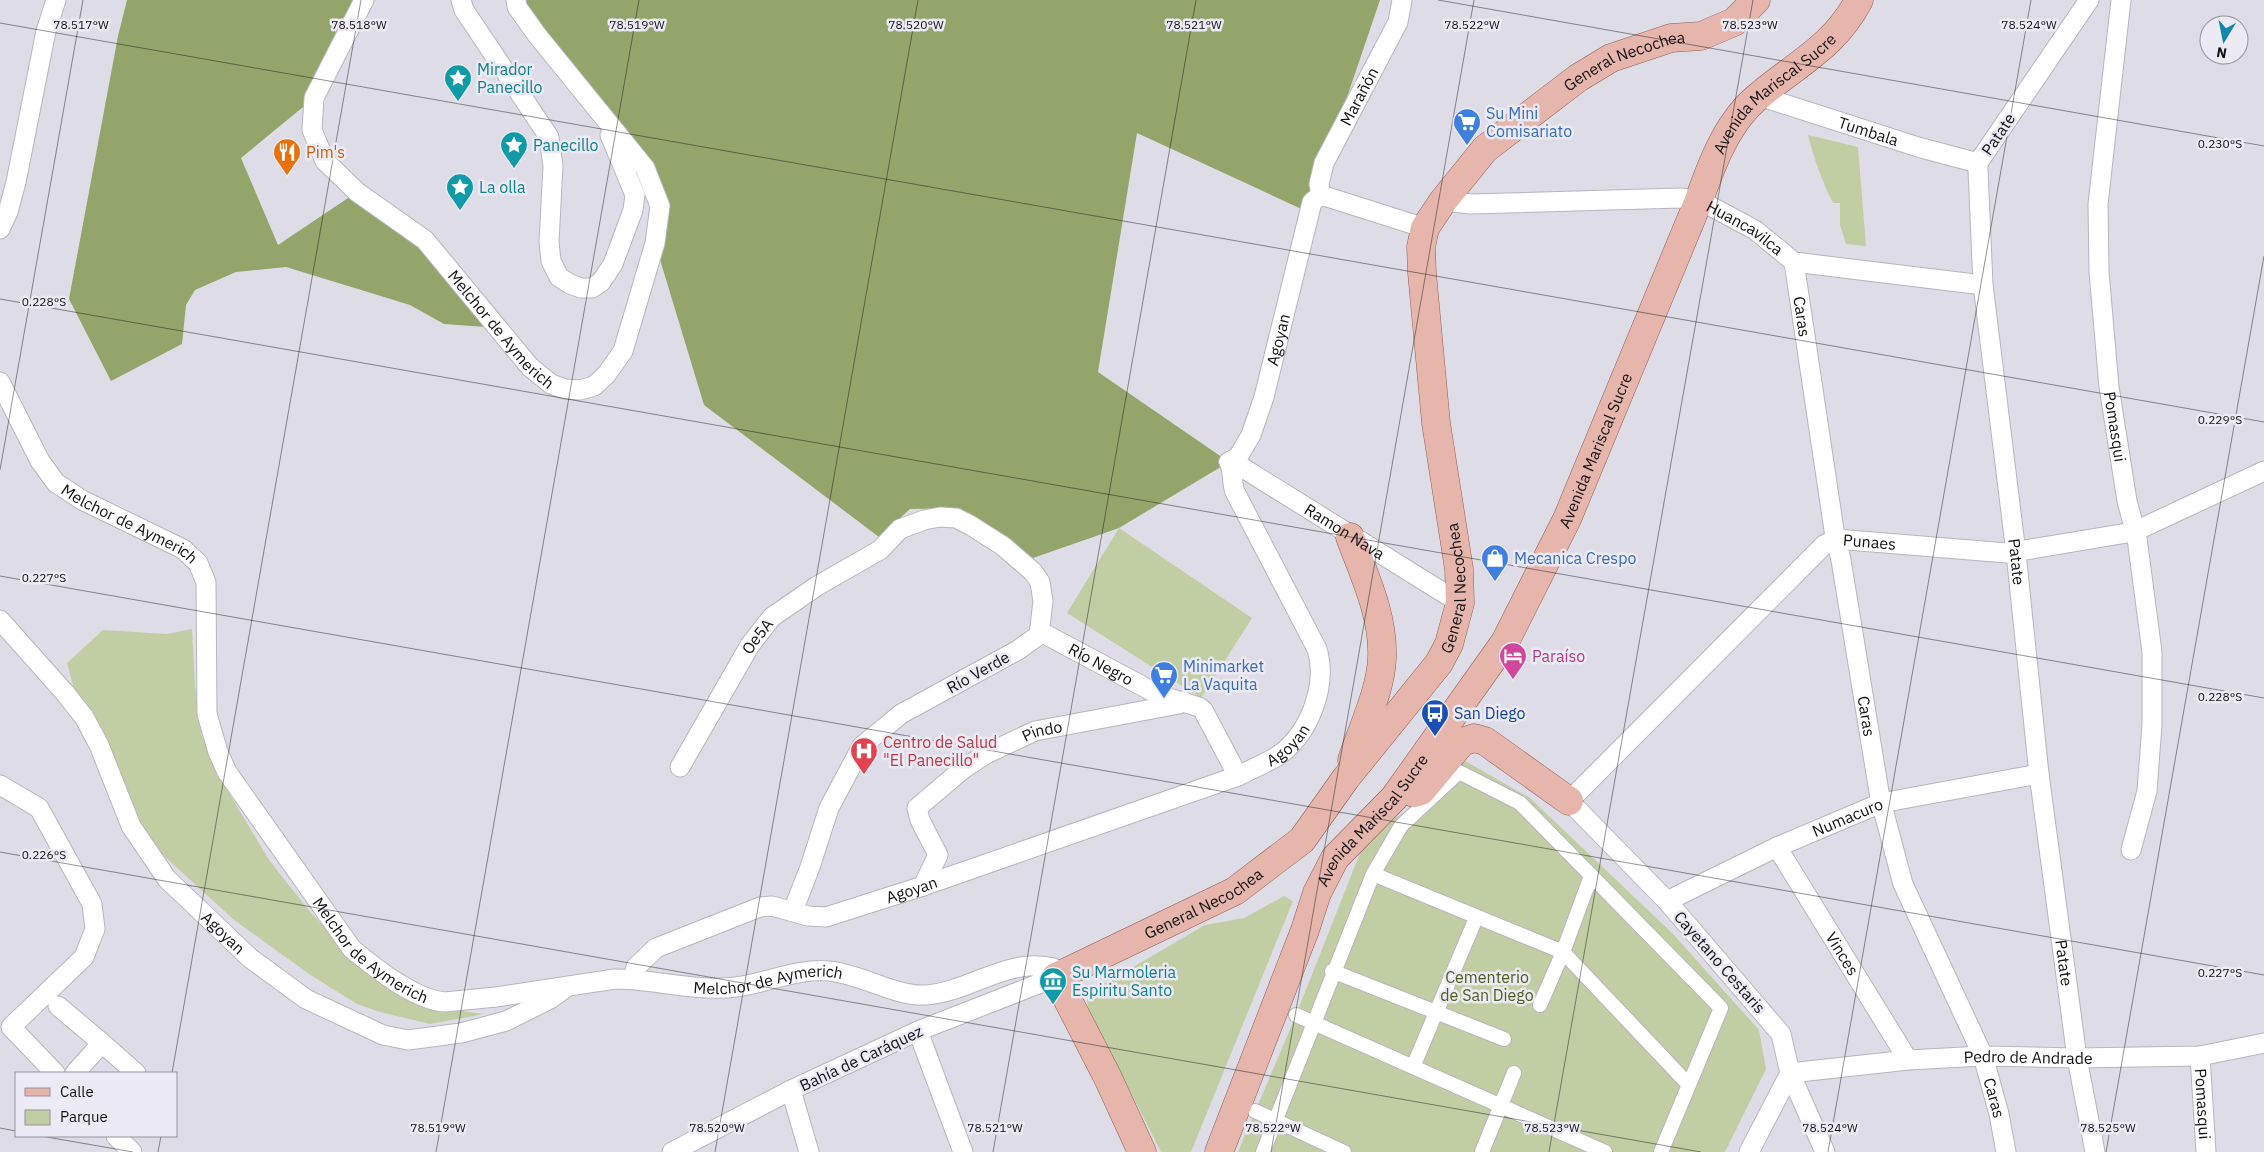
<svg xmlns="http://www.w3.org/2000/svg" width="2264" height="1152" font-family="'IBM Plex Sans',sans-serif">
	<style>
		.green { fill: #c1cea3 }
		.forest { fill: #94a56b }
		.lines { fill: none; stroke-linecap: round; stroke-linejoin: round }
		.pedestrian-casing { stroke: #b7b5bf; stroke-width: 16 }
		.minor-casing { stroke: #b7b5bf; stroke-width: 21 }
		.primary-casing { stroke: #915c53; stroke-width: 29 }
		.pedestrian { stroke: #fff; stroke-width: 14 }
		.minor { stroke: #fff; stroke-width: 19 }
		.primary { stroke: #e6b5ac; stroke-width: 28 }
		.ticks { fill: none; stroke: #111114; stroke-width: 1; stroke-opacity: 0.45 }
		.labels { text-anchor: middle; stroke-width: 5; stroke-linejoin: round; paint-order: stroke }
		.street-label { font-size: 16px; fill: #111114; stroke: #eceaf4 }
		.culture-label { font-size: 16px; fill: #0d838f; stroke: #eceaf4; text-anchor: start }
		.shop-label { font-size: 16px; fill: #366cbe; stroke: #eceaf4; text-anchor: start }
		.food-label { font-size: 16px; fill: #c56008; stroke: #eceaf4; text-anchor: start }
		.hotel-label { font-size: 16px; fill: #b23c85; stroke: #eceaf4; text-anchor: start }
		.transit-label { font-size: 16px; fill: #164399; stroke: #eceaf4; text-anchor: start }
		.health-label { font-size: 16px; fill: #be3a42; stroke: #eceaf4; text-anchor: start }
		.park-label { font-size: 16px; fill: #4e5e1e; stroke: #eceaf4 }
		.ticks-label { font-size: 12px; text-anchor: middle; fill: #111114; stroke: #eceaf4; stroke-width: 5; stroke-linejoin: round; paint-order: stroke }
	</style>
	<rect width="100%" height="100%" fill="#dedde7"/>
	<path class="green" d="M 1808,135 L 1858,147 L 1866,246 L 1846,244 L 1840,225 L 1840,203 L 1833,203 C 1822,181 1814,159 1808,135 Z
		M 1119,528 L 1252,618 L 1201,698 L 1067,613 Z
		M 192,629 L 195,686 L 202,737 L 221,780 L 269,860 L 310,912 L 354,958 L 440,1008 L 484,1014 L 430,1024 L 380,1012 L 357,1004 L 309,974 L 233,919 L 162,854 L 142,827 L 102,728 L 74,689 L 67,663 L 103,630 L 167,634 Z
		M 1460,758 L 1530,798 L 1673,934 L 1759,1030 L 1766,1069 L 1725,1152 L 1238,1152 L 1296,1015 L 1366,838 L 1422,800 Z
		M 1284,896 L 1293,901 L 1191,1152 L 1161,1152 L 1088,1008 L 1087,998 L 1094,990 L 1205,925 L 1244,918 Z"/>
	<path class="forest" d="M 127,0 L 364,0 L 314,98 L 241,158 L 278,245 L 357,192 L 425,240 L 499,328 L 444,324 L 410,305 L 286,267 L 236,272 L 195,290 L 186,305 L 182,344 L 111,381 L 69,299 L 118,36 Z
		M 517,0 L 1380,0 L 1308,212 L 1137,133 L 1098,372 L 1229,462 L 1119,528 L 1033,558 L 960,508 L 910,509 L 879,537 L 704,405 L 655,243 L 660,206 L 645,168 Z"/>
	<g class="lines">
		<g class="pedestrian-casing">
			<path id="pedestrian" d="M 1373,874 L 1563,952 L 1689,1085
				M 1332,971 L 1504,1039
				M 1540,1005 L 1563,952 L 1591,876
				M 1296,1015 L 1605,1152
				M 1413,1067 L 1476,918
				M 1255,1111 L 1344,1152
				M 1263,1152 L 1373,874 L 1401,826 L 1459,772 L 1520,803 L 1721,1008 L 1661,1152
				M 1482,1152 L 1514,1073"/>
		</g>
		<g class="minor-casing">
			<g id="minor">
				<path id="s1" d="M 364,0 L 314,98 L 312,130 L 325,161 L 357,192 L 425,240 L 530,367 L 551,384 L 565,389 L 580,390 L 594,386 L 606,375 L 623,351 L 655,243 L 660,206 L 645,168 L 537,35 L 517,7 L 516,0"/>
				<path d="M 461,0 L 464,10 L 549,137 L 553,166 L 549,242 L 551,261 L 559,277 L 570,284 L 581,288 L 592,288 L 601,282 L 613,264 L 633,210 L 635,195 L 610,135"/>
				<path id="s2" d="M 2089,0 L 1982,157 L 1978,163 L 1978,170 L 1983,285 L 2016,553 L 2039,774 L 2077,1058 L 2095,1152"/>
				<path id="s3" d="M 2121,0 L 2098,204 L 2099,272 L 2109,387 L 2127,501 L 2137,538 L 2152,652 L 2152,725 L 2147,791 L 2131,850"/>
				<path id="s4" d="M 1759,96 L 1918,147 L 1978,163"/>
				<path id="s5" d="M 1321,195 L 1319,184 L 1324,163 L 1398,22 L 1402,0"/>
				<path id="s6" d="M 1443,201 L 1471,204 L 1680,198 L 1699,200 L 1755,230 L 1794,262 L 1983,285"/>
				<path d="M 0,229 L 8,212 L 16,182 L 46,31 L 56,0"/>
				<path id="s7" d="M 1794,262 L 1834,530 L 1841,560 L 1880,798 L 1903,884 L 1983,1056 L 1999,1114 L 2006,1152"/>
				<path id="s8" d="M 0,382 L 40,461 L 56,483 L 82,500 L 183,549 L 198,563 L 206,582 L 207,714 L 218,752 L 227,772 L 352,949 C 375,968 415,1000 445,1002 L 496,997 L 615,979 C 654,979 695,992 736,987 C 767,983 797,968 829,971 C 861,974 897,997 925,995 C 968,993 1009,956 1053,968 L 1056,977 L 918,1031 L 791,1090 L 672,1152"/>
				<path id="s9" d="M 1229,462 L 1238,457 L 1251,435 L 1264,397 L 1312,202 L 1321,195 L 1425,228"/>
				<path id="s10" d="M 1229,462 L 1243,468 L 1460,603"/>
				<path id="s11" d="M 0,620 L 65,693 L 84,717 L 99,745 L 131,826 L 167,879 L 250,958 L 306,999 L 383,1035 L 408,1040 L 461,1033 L 506,1021 L 550,999 L 564,989"/>
				<path id="s12" d="M 1041,632 L 1159,695 L 1199,707 L 1203,710 L 1238,776"/>
				<path id="s13" d="M 680,767 L 750,645 L 772,617 L 817,586 L 880,550 L 900,529 L 924,520 L 940,517 L 956,518 L 970,525 L 1003,546 L 1033,572 L 1040,582 L 1043,601 L 1039,635 L 1018,650 L 901,714 L 862,746 L 829,808 L 810,867 L 793,911"/>
				<path d="M 0,785 L 39,808 L 92,904 L 95,929 L 84,957 L 11,1027 L 55,1073"/>
				<path id="s14" d="M 1777,847 L 1908,1060"/>
				<path id="s15" d="M 923,886 L 938,855 L 920,820 L 917,808 L 963,769 L 986,754 L 1035,731 L 1179,704 L 1183,701"/>
				<path id="s16" d="M 1667,901 L 1777,847 L 1881,803 L 2039,774"/>
				<path id="s17" d="M 633,979 L 636,967 L 656,948 L 760,907 L 772,906 L 808,916 L 826,917 L 920,887 L 1238,776 C 1250,770 1264,764 1276,757 C 1309,736 1328,686 1317,649 L 1235,492 C 1231,481 1234,472 1229,462"/>
				<path d="M 58,1006 L 102,1043"/>
				<path d="M 918,1031 L 963,1152"/>
				<path id="s18" d="M 2200,1056 L 2206,1152"/>
				<path d="M 75,1073 L 102,1043 L 136,1073"/>
				<path id="s19" d="M 1790,1073 L 1908,1060 L 1983,1056 L 2077,1058 L 2200,1056 L 2264,1043"/>
				<path d="M 791,1090 L 809,1152"/>
				<path d="M 116,1136 L 132,1152"/>
				<path d="M 1749,1152 L 1790,1073"/>
				<path id="s20" d="M 1825,1152 L 1790,1073 L 1781,1034 L 1667,901 L 1569,801 L 1824,545 L 1836,539 L 2007,553 L 2127,533 L 2144,527 L 2264,471"/>
			</g>
		</g>
		<g class="primary-casing">
			<g id="primary">
				<path d="M 1350,537 C 1364,575 1384,616 1382,658 C 1381,690 1362,729 1352,760"/>
				<path d="M 1414,793 L 1421,791 L 1462,742 L 1474,738 L 1485,741 L 1569,801"/>
				<path id="s21" d="M 1142,1152 L 1108,1078 L 1056,977 L 1235,891 L 1302,840 L 1346,778 L 1439,663 L 1449,644 L 1460,603 L 1459,569 L 1436,423 L 1422,273 L 1421,247 L 1425,228 L 1443,201 L 1485,149 L 1578,78 L 1611,58 L 1671,38 L 1701,36 L 1734,22 L 1756,0"/>
				<path id="s22" d="M 1219,1152 L 1305,930 L 1317,893 L 1335,858 L 1394,798 L 1505,642 L 1567,519 L 1699,200 C 1712,163 1728,120 1760,95 C 1798,63 1835,46 1859,0"/>
			</g>
		</g>
		<use href="#pedestrian" class="pedestrian"/>
		<use href="#minor" class="minor"/>
		<use href="#primary" class="primary"/>
	</g>
	<path class="ticks" d="M 1438,0 L 2264,146M 0,23 L 2264,422M 0,299 L 2264,698M 0,470 L 83,0M 0,576 L 2264,975M 0,852 L 1701,1152M 172,1073 L 361,0M 0,1128 L 16,1131M 41,1136 L 133,1152M 158,1152 L 161,1136M 436,1152 L 639,0M 715,1152 L 918,0M 993,1152 L 1196,0M 1271,1152 L 1474,0M 1549,1152 L 1753,0M 1828,1152 L 2031,0M 2106,1152 L 2264,256"/>
	<defs>
		<g id="sight-pin" transform="scale(1.4375)"><path d="M0 17L-7.5 6A9.5 9.5 0 1 1 7.5 6Z" fill="#0f9aa8" stroke="#eceaf4"/><path d="M0-6L1.8-2.2L6-1.7L2.9 1.2L3.7 5.4L0 3.3L-3.7 5.4L-2.9 1.2L-6-1.7L-1.8-2.2Z" fill="#fff"/></g>
		<g id="supermarket-pin" transform="scale(1.4375)"><path d="M0 17L-7.5 6A9.5 9.5 0 1 1 7.5 6Z" fill="#3f7fe0" stroke="#eceaf4"/><path d="M-6-5.5h2.5l.6 2H6L4.5 2H-2.5L-4.4-4H-6ZM-1.5 3.2a1.3 1.3 0 1 0 .1 0ZM3 3.2a1.3 1.3 0 1 0 .1 0Z" fill="#fff"/></g>
		<g id="restaurant-pin" transform="scale(1.4375)"><path d="M0 17L-7.5 6A9.5 9.5 0 1 1 7.5 6Z" fill="#e8710a" stroke="#eceaf4"/><path d="M-5-6h1v4h1v-4h1v4h1v-4h1v5L-1.5 .5V6h-2V.5L-5-1ZM5-6V6H3V1.5H1.5Q1.5-4 5-6Z" fill="#fff"/></g>
		<g id="shop-pin" transform="scale(1.4375)"><path d="M0 17L-7.5 6A9.5 9.5 0 1 1 7.5 6Z" fill="#3f7fe0" stroke="#eceaf4"/><path d="M-5-2.5h2.3a2.7 3.5 0 0 1 5.4 0H5L5.5 6h-11ZM-1.5-2.5h3a1.5 2.3 0 0 0-3 0Z" fill="#fff"/></g>
		<g id="hotel-pin" transform="scale(1.4375)"><path d="M0 17L-7.5 6A9.5 9.5 0 1 1 7.5 6Z" fill="#d1479c" stroke="#eceaf4"/><path d="M-6-4.5h1.5V1H6V5H4.5V3h-9V5H-6ZM-4 0a1.8 1.8 0 1 1 3.6 0ZM.5 0V-2.5h3Q6-2.5 6 0Z" fill="#fff"/></g>
		<g id="bus-pin" transform="scale(1.4375)"><path d="M0 17L-7.5 6A9.5 9.5 0 1 1 7.5 6Z" fill="#1a4fb4" stroke="#eceaf4"/><path d="M-5-6H5V4H4V6H2V4H-2V6H-4V4H-5ZM-3.5-4V0h7V-4ZM-3.5 1.2v1.5H-2V1.2ZM2 1.2v1.5H3.5V1.2Z" fill="#fff"/></g>
		<g id="hospital-pin" transform="scale(1.4375)"><path d="M0 17L-7.5 6A9.5 9.5 0 1 1 7.5 6Z" fill="#e0444e" stroke="#eceaf4"/><path d="M-5-5h3v3.5h4V-5h3V5h-3V1.5h-4V5h-3Z" fill="#fff"/></g>
		<g id="museum-pin" transform="scale(1.4375)"><path d="M0 17L-7.5 6A9.5 9.5 0 1 1 7.5 6Z" fill="#0f9aa8" stroke="#eceaf4"/><path d="M0-6L6-3V-2H-6V-3ZM-5-1h2V3h-2ZM-1-1h2V3h-2ZM3-1h2V3H3ZM-6 4H6V6H-6Z" fill="#fff"/></g>
	</defs>
	<g fill-rule="evenodd">
		<use href="#sight-pin" x="458" y="78"/>
		<use href="#supermarket-pin" x="1467" y="122"/>
		<use href="#sight-pin" x="514" y="145"/>
		<use href="#restaurant-pin" x="287" y="152"/>
		<use href="#sight-pin" x="460" y="187"/>
		<use href="#shop-pin" x="1495" y="558"/>
		<use href="#hotel-pin" x="1513" y="656"/>
		<use href="#supermarket-pin" x="1164" y="675"/>
		<use href="#bus-pin" x="1435" y="713"/>
		<use href="#hospital-pin" x="864" y="751"/>
		<use href="#museum-pin" x="1053" y="981"/>
	</g>
	<g class="labels">
		<g class="street-label">
			<text dy="6" stroke="none"><textPath href="#s21" startOffset="1410">General Necochea</textPath></text>
			<text dy="6" stroke="none"><textPath href="#s22" startOffset="1209">Avenida Mariscal Sucre</textPath></text>
			<text dy="6" stroke="none"><textPath href="#s5" startOffset="108">Marañón</textPath></text>
			<text dy="6" stroke="none"><textPath href="#s4" startOffset="115">Tumbala</textPath></text>
			<text transform="translate(1998 134) rotate(-56)" y="6">Patate</text>
			<text dy="6" stroke="none"><textPath href="#s6" startOffset="310">Huancavilca</textPath></text>
			<text dy="6" stroke="none"><textPath href="#s7" startOffset="55">Caras</textPath></text>
			<text dy="6" stroke="none"><textPath href="#s1" startOffset="421">Melchor de Aymerich</textPath></text>
			<text dy="6" stroke="none"><textPath href="#s9" startOffset="135">Agoyan</textPath></text>
			<text dy="6" stroke="none"><textPath href="#s3" startOffset="429">Pomasqui</textPath></text>
			<text dy="6" stroke="none"><textPath href="#s22" startOffset="804">Avenida Mariscal Sucre</textPath></text>
			<text dy="6" stroke="none"><textPath href="#s8" startOffset="200">Melchor de Aymerich</textPath></text>
			<text dy="6" stroke="none"><textPath href="#s10" startOffset="135">Ramon Nava</textPath></text>
			<text dy="6" stroke="none"><textPath href="#s20" startOffset="850">Punaes</textPath></text>
			<text dy="6" stroke="none"><textPath href="#s2" startOffset="598">Patate</textPath></text>
			<text dy="6" stroke="none"><textPath href="#s21" startOffset="780">General Necochea</textPath></text>
			<text dy="6" stroke="none"><textPath href="#s13" startOffset="152">Oe5A</textPath></text>
			<text dy="6" stroke="none"><textPath href="#s12" startOffset="68">Río Negro</textPath></text>
			<text transform="translate(978 672) rotate(-29)" y="6">Río Verde</text>
			<text dy="6" stroke="none"><textPath href="#s7" startOffset="460">Caras</textPath></text>
			<text dy="6" stroke="none"><textPath href="#s15" startOffset="235">Pindo</textPath></text>
			<text dy="6" stroke="none"><textPath href="#s17" startOffset="714">Agoyan</textPath></text>
			<text dy="6" stroke="none"><textPath href="#s16" startOffset="199">Numacuro</textPath></text>
			<text dy="6" stroke="none"><textPath href="#s22" startOffset="369">Avenida Mariscal Sucre</textPath></text>
			<text dy="6" stroke="none"><textPath href="#s17" startOffset="309">Agoyan</textPath></text>
			<text dy="6" stroke="none"><textPath href="#s21" startOffset="360">General Necochea</textPath></text>
			<text dy="6" stroke="none"><textPath href="#s11" startOffset="389">Agoyan</textPath></text>
			<text dy="6" stroke="none"><textPath href="#s8" startOffset="725">Melchor de Aymerich</textPath></text>
			<text dy="6" stroke="none"><textPath href="#s14" startOffset="125">Vinces</textPath></text>
			<text transform="translate(1720 962) rotate(49)" y="6">Cayetano Cestaris</text>
			<text dy="6" stroke="none"><textPath href="#s2" startOffset="1002">Patate</textPath></text>
			<text dy="6" stroke="none"><textPath href="#s8" startOffset="1145">Melchor de Aymerich</textPath></text>
			<text transform="translate(861 1058) rotate(-25)" y="6">Bahía de Caráquez</text>
			<text dy="6" stroke="none"><textPath href="#s19" startOffset="239">Pedro de Andrade</textPath></text>
			<text dy="6" stroke="none"><textPath href="#s7" startOffset="865">Caras</textPath></text>
			<text dy="6" stroke="none"><textPath href="#s18" startOffset="48">Pomasqui</textPath></text>
		</g>
		<g class="culture-label">
			<text x="477" y="75">Mirador<tspan x="477" dy="18">Panecillo</tspan></text>
			<text x="533" y="151">Panecillo</text>
			<text x="479" y="193">La olla</text>
			<text x="1072" y="978">Su Marmoleria<tspan x="1072" dy="18">Espiritu Santo</tspan></text>
		</g>
		<g class="shop-label">
			<text x="1486" y="119">Su Mini<tspan x="1486" dy="18">Comisariato</tspan></text>
			<text x="1514" y="564">Mecanica Crespo</text>
			<text x="1183" y="672">Minimarket<tspan x="1183" dy="18">La Vaquita</tspan></text>
		</g>
		<g class="food-label">
			<text x="306" y="158">Pim's</text>
		</g>
		<g class="hotel-label">
			<text x="1532" y="662">Paraíso</text>
		</g>
		<g class="transit-label">
			<text x="1454" y="719">San Diego</text>
		</g>
		<g class="health-label">
			<text x="883" y="748">Centro de Salud<tspan x="883" dy="18">"El Panecillo"</tspan></text>
		</g>
		<g class="park-label">
			<text x="1487" y="983">Cementerio<tspan x="1487" dy="18">de San Diego</tspan></text>
		</g>
	</g>
	<g class="ticks-label">
		<text x="359" y="29">78.518°W</text>
		<text x="637" y="29">78.519°W</text>
		<text x="916" y="29">78.520°W</text>
		<text x="1194" y="29">78.521°W</text>
		<text x="1472" y="29">78.522°W</text>
		<text x="1750" y="29">78.523°W</text>
		<text x="2029" y="29">78.524°W</text>
		<text x="81" y="29">78.517°W</text>
		<text x="2220" y="148">0.230°S</text>
		<text x="44" y="306">0.228°S</text>
		<text x="2220" y="424">0.229°S</text>
		<text x="44" y="582">0.227°S</text>
		<text x="2220" y="701">0.228°S</text>
		<text x="44" y="859">0.226°S</text>
		<text x="2220" y="977">0.227°S</text>
		<text x="438" y="1132">78.519°W</text>
		<text x="717" y="1132">78.520°W</text>
		<text x="995" y="1132">78.521°W</text>
		<text x="1273" y="1132">78.522°W</text>
		<text x="1552" y="1132">78.523°W</text>
		<text x="1830" y="1132">78.524°W</text>
		<text x="2108" y="1132">78.525°W</text>
	</g>
	<rect x="15" y="1072" width="162" height="65" fill="#eceaf4" stroke="#94939a"/>
	<rect x="25" y="1088" width="25" height="8" fill="#e6b5ac" stroke="#94939a"/>
	<text x="60" y="1097" font-size="15" fill="#111114">Calle</text>
	<rect x="25" y="1110" width="25" height="15" fill="#c1cea3" stroke="#94939a"/>
	<text x="60" y="1122" font-size="15" fill="#111114">Parque</text>
	<g transform="translate(2224 40) rotate(190)"><circle r="24" fill="#eceaf4" stroke="#94939a"/>
	<path d="M0-4L9 19L0 12L-9 19Z" fill="#1188ac"/>
	<text y="-8" font-size="14" font-weight="bold" text-anchor="middle" fill="#111114">N</text>
	</g>
</svg>
